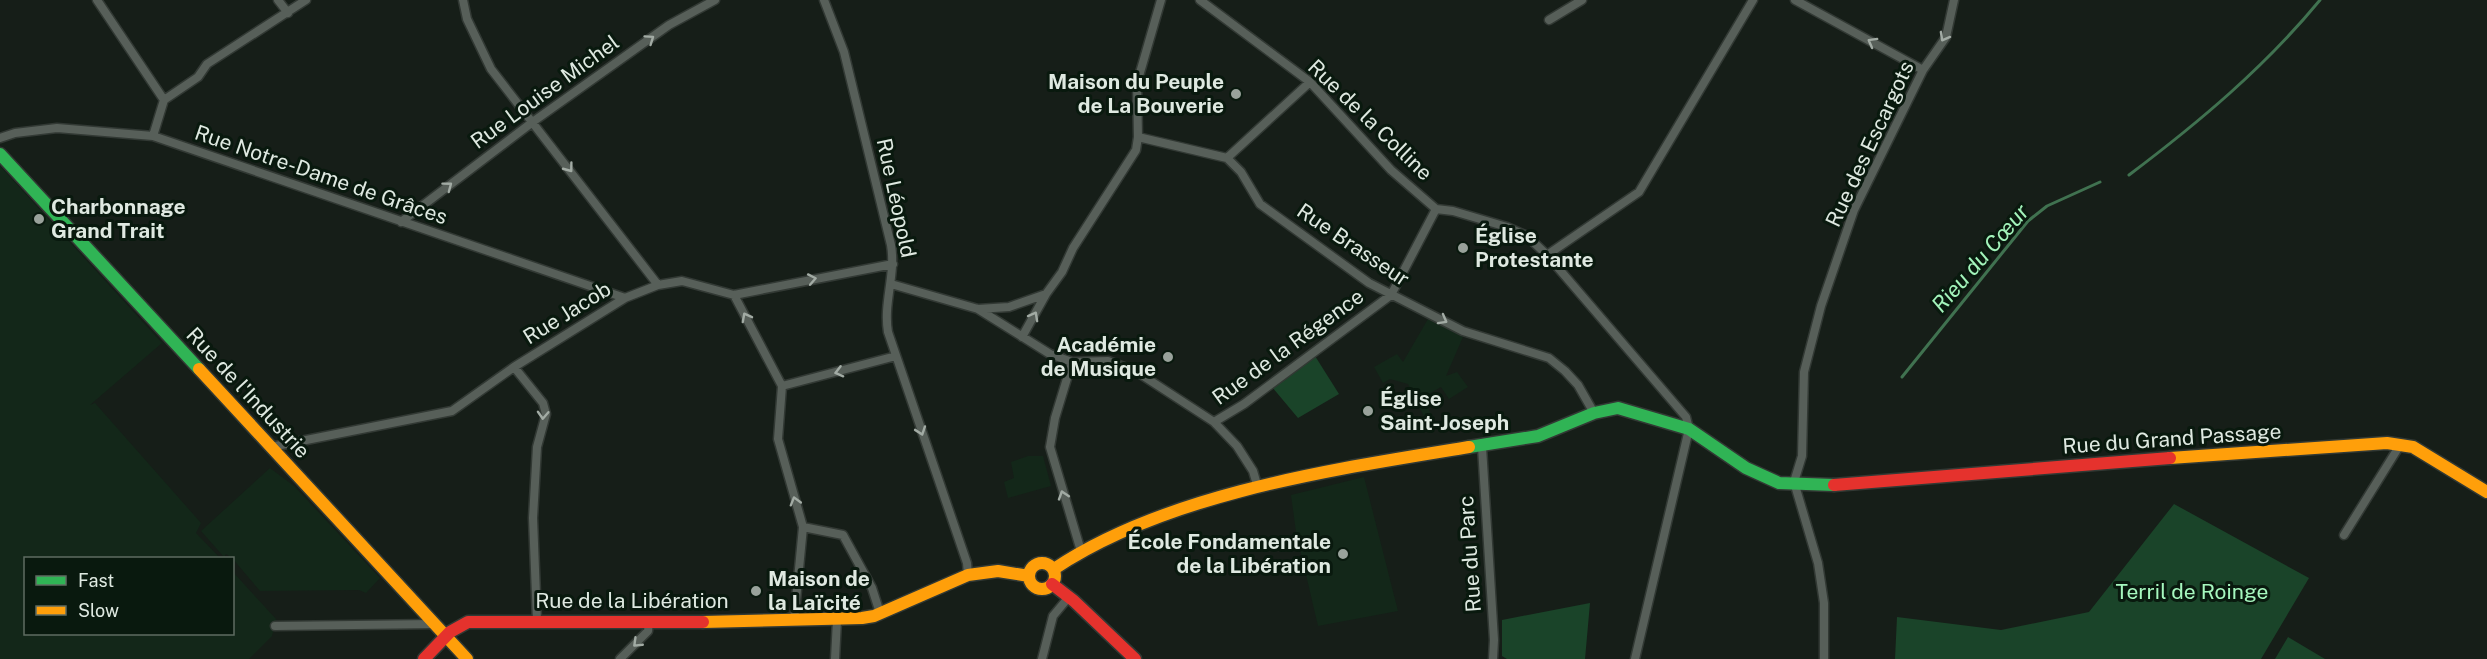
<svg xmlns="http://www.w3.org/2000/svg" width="2487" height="659" font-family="'Public Sans',sans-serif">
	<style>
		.built { fill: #132719 }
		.green { fill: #1a4429 }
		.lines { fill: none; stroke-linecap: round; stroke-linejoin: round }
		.stream { stroke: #407250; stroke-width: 3 }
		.street-casing { stroke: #323934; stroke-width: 11 }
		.fast-casing { stroke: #323934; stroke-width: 15 }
		.slow-casing { stroke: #323934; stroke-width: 15 }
		.jam-casing { stroke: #323934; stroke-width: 15 }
		.street { stroke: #575f59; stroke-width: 8 }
		.fast { stroke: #30b455; stroke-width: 12 }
		.slow { stroke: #ff9f0a; stroke-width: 12 }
		.jam { stroke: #e5322d; stroke-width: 12 }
		.oneway { stroke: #a2aba4 }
		.poi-dot { fill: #99a29b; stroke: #09190e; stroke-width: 2 }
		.labels { text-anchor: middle; stroke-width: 6; stroke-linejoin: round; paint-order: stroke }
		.poi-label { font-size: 21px; font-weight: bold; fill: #dfe9e1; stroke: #09190e; text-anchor: start }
		.street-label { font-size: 21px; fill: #dfe9e1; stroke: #09190e }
		.park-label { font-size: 21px; fill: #a6f7be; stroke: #09190e }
		.water-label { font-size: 22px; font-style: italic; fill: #a3f4bb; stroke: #09190e }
	</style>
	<rect width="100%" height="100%" fill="#161e18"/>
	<path class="built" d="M 0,166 L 162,343 L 90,405 L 95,403 L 201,523 L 196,533 L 220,558 L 26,558 L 26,634 L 232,634 L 233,572 L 276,619 L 272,636 L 249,659 L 0,659 Z
		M 1428,319 L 1463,337 L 1446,376 L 1457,372 L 1468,387 L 1449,399 L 1441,387 L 1423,397 L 1437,427 L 1430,429 L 1408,384 L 1390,379 L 1383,383 L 1374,367 L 1397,354 L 1403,362 Z
		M 1028,456 L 1043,456 L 1051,486 L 1008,498 L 1004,482 L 1014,478 L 1011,462 Z
		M 270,468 L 294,486 L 380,578 L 366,593 L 359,590 L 260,591 L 232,558 L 226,554 L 224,557 L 201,531 Z
		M 1364,477 L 1398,611 L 1318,626 L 1296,532 L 1291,495 Z"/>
	<path class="green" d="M 1315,356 L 1339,394 L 1298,418 L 1272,387 Z
		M 2174,504 L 2309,578 L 2261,659 L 1895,659 L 1897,617 L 2001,630 L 2089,612 Z
		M 1590,603 L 1585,659 L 1507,659 L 1502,656 L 1502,620 Z
		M 2288,637 L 2325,659 L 2275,659 Z"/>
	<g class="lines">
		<path class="stream" d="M 2129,175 C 2198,123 2264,68 2320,0
			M 1902,377 L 2028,221 L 2047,206 L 2100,182"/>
		<g class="street-casing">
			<path id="street" d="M 97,0 L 164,100
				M 278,0 L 288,13
				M 463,0 L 467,19 L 491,69 L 658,285
				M 824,0 L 844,52 L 891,245 C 896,275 883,303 888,332 L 967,563 L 968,575
				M 1200,0 L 1310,82 L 1391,170 L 1436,209 L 1453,211 L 1507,227 L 1527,236 L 1547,255 L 1686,417 L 1689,429 L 1635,659
				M 1795,0 L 1923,70
				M 1549,20 L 1582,0
				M 153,136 L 164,100 L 198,77 L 207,64 L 306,0
				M 1138,137 L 1227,158
				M 0,138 L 15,133 L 57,128 L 153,136 L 625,298
				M 1227,158 L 1241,172 L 1260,204 L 1369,283 L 1463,331 L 1549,358 L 1565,371 L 1578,385 L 1594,413
				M 1227,158 L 1310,82
				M 401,222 L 534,121 L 669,25 L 715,0
				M 1547,255 L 1639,192 L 1753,0
				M 891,284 L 978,309 L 1009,307 L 1046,294 L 1062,272 L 1073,248 L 1136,150 L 1138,137 L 1137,83 L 1161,0
				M 734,295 L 782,386 L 778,439 L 803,527 L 794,621
				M 978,309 L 1050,354 L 1072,362 L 1108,361 L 1137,372 L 1214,422 L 1237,446 L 1253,471 L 1258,488
				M 1022,337 L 1046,294
				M 1072,362 L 1055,418 L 1050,447 L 1081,551
				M 514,367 L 543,403 L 546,414 L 537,447 L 533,518 L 537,621
				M 782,386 L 896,356
				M 1214,422 L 1244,404 L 1391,295 L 1436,209
				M 271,447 L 452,411 L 514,367 L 625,298 L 658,285 L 682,281 L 734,295 L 893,264
				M 1482,447 L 1494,640 L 1493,659
				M 803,527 L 843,535 L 872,588 L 880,613
				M 2344,535 L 2400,445
				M 275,626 L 435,624
				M 620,659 L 648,631 L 649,623
				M 835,659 L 837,620
				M 1042,659 L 1053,616 L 1068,598
				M 1824,659 L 1824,603 L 1818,563 L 1794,482 L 1802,456 L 1804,372 L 1821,306 L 1854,210 L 1923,70 L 1946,37 L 1954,0"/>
		</g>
		<g class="fast-casing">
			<path id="fast" d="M 0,154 L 199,369
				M 1469,447 L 1538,436 L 1594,413 L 1618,408 L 1689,429 L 1746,468 L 1779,483 L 1834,485"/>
		</g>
		<g class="slow-casing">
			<path id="slow" d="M 199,369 L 467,659
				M 2170,458 L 2387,443 L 2413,447 L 2487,492
				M1029 576a13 13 0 1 1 26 0a13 13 0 1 1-26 0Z
				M 1054,569 C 1167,493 1336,469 1469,447
				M 703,622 L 862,618 L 874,616 L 968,575 L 998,571 L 1029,576"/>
		</g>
		<g class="jam-casing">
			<path id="jam" d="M 1834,485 L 2170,458
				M 1052,584 L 1074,601 L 1135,659
				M 424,659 L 450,632 L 468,622 L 703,622"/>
		</g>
		<use href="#street" class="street"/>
		<use href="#fast" class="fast"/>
		<use href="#slow" class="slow"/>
		<use href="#jam" class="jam"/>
	</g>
	<defs><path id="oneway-chevron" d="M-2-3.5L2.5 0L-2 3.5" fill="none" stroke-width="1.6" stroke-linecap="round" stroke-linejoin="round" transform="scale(1.5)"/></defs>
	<g class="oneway">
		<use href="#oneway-chevron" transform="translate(1944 37) rotate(119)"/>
		<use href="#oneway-chevron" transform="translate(650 39) rotate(-35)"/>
		<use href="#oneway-chevron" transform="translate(1872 42) rotate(-151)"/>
		<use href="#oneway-chevron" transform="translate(569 168) rotate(53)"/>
		<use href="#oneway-chevron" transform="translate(448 186) rotate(-37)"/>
		<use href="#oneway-chevron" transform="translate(812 279) rotate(-11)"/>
		<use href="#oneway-chevron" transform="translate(1034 316) rotate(-61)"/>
		<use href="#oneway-chevron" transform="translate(746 317) rotate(-118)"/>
		<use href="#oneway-chevron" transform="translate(1443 320) rotate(29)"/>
		<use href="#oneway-chevron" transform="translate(839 372) rotate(166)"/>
		<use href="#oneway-chevron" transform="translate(543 415) rotate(93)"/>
		<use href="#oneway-chevron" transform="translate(921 431) rotate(71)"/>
		<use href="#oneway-chevron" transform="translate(1063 495) rotate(-108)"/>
		<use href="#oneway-chevron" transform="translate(795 501) rotate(-106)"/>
		<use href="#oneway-chevron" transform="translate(637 643) rotate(136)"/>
	</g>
	<g class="poi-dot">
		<circle cx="1236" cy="94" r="6"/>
		<circle cx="39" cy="219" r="6"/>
		<circle cx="1463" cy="248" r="6"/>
		<circle cx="1168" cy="357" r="6"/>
		<circle cx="1368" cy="411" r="6"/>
		<circle cx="1343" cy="554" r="6"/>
		<circle cx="756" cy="591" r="6"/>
	</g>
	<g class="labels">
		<g class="poi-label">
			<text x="1224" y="89" text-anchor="end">Maison du Peuple<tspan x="1224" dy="24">de La Bouverie</tspan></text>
			<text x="51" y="214">Charbonnage<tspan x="51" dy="24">Grand Trait</tspan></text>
			<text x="1475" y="243">Église<tspan x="1475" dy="24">Protestante</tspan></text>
			<text x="1156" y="352" text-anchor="end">Académie<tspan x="1156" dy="24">de Musique</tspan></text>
			<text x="1380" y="406">Église<tspan x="1380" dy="24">Saint-Joseph</tspan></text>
			<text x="1331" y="549" text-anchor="end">École Fondamentale<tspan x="1331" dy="24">de la Libération</tspan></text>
			<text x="768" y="586">Maison de<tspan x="768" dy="24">la Laïcité</tspan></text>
		</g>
		<g class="street-label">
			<text transform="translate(545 92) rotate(-36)" y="7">Rue Louise Michel</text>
			<text transform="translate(1370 120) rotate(44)" y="7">Rue de la Colline</text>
			<text transform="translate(1870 144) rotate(-65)" y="7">Rue des Escargots</text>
			<text transform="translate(321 175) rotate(19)" y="7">Rue Notre-Dame de Grâces</text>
			<text transform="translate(896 198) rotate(78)" y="7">Rue Léopold</text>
			<text transform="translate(1353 245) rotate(34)" y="7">Rue Brasseur</text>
			<text transform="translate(567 313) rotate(-32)" y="7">Rue Jacob</text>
			<text transform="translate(1288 347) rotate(-36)" y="7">Rue de la Régence</text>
			<text transform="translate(248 393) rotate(47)" y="7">Rue de l'Industrie</text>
			<text transform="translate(2172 439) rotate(-4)" y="7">Rue du Grand Passage</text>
			<text transform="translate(1470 554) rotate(-94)" y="7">Rue du Parc</text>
			<text x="632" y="608">Rue de la Libération</text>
		</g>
		<g class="park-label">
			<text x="2192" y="599">Terril de Roinge</text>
		</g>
		<g class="water-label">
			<text transform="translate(1980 258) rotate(-49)" y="8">Rieu du Cœur</text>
		</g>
	</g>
	<rect x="24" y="557" width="210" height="78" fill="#09190e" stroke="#5f6c62" stroke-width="1.5"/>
	<rect x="36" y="576" width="30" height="9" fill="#30b455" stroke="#5f6c62" stroke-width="1.5"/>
	<text x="78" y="587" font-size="18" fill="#dfe9e1">Fast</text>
	<rect x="36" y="606" width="30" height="9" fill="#ff9f0a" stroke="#5f6c62" stroke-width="1.5"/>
	<text x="78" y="617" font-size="18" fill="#dfe9e1">Slow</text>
</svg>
